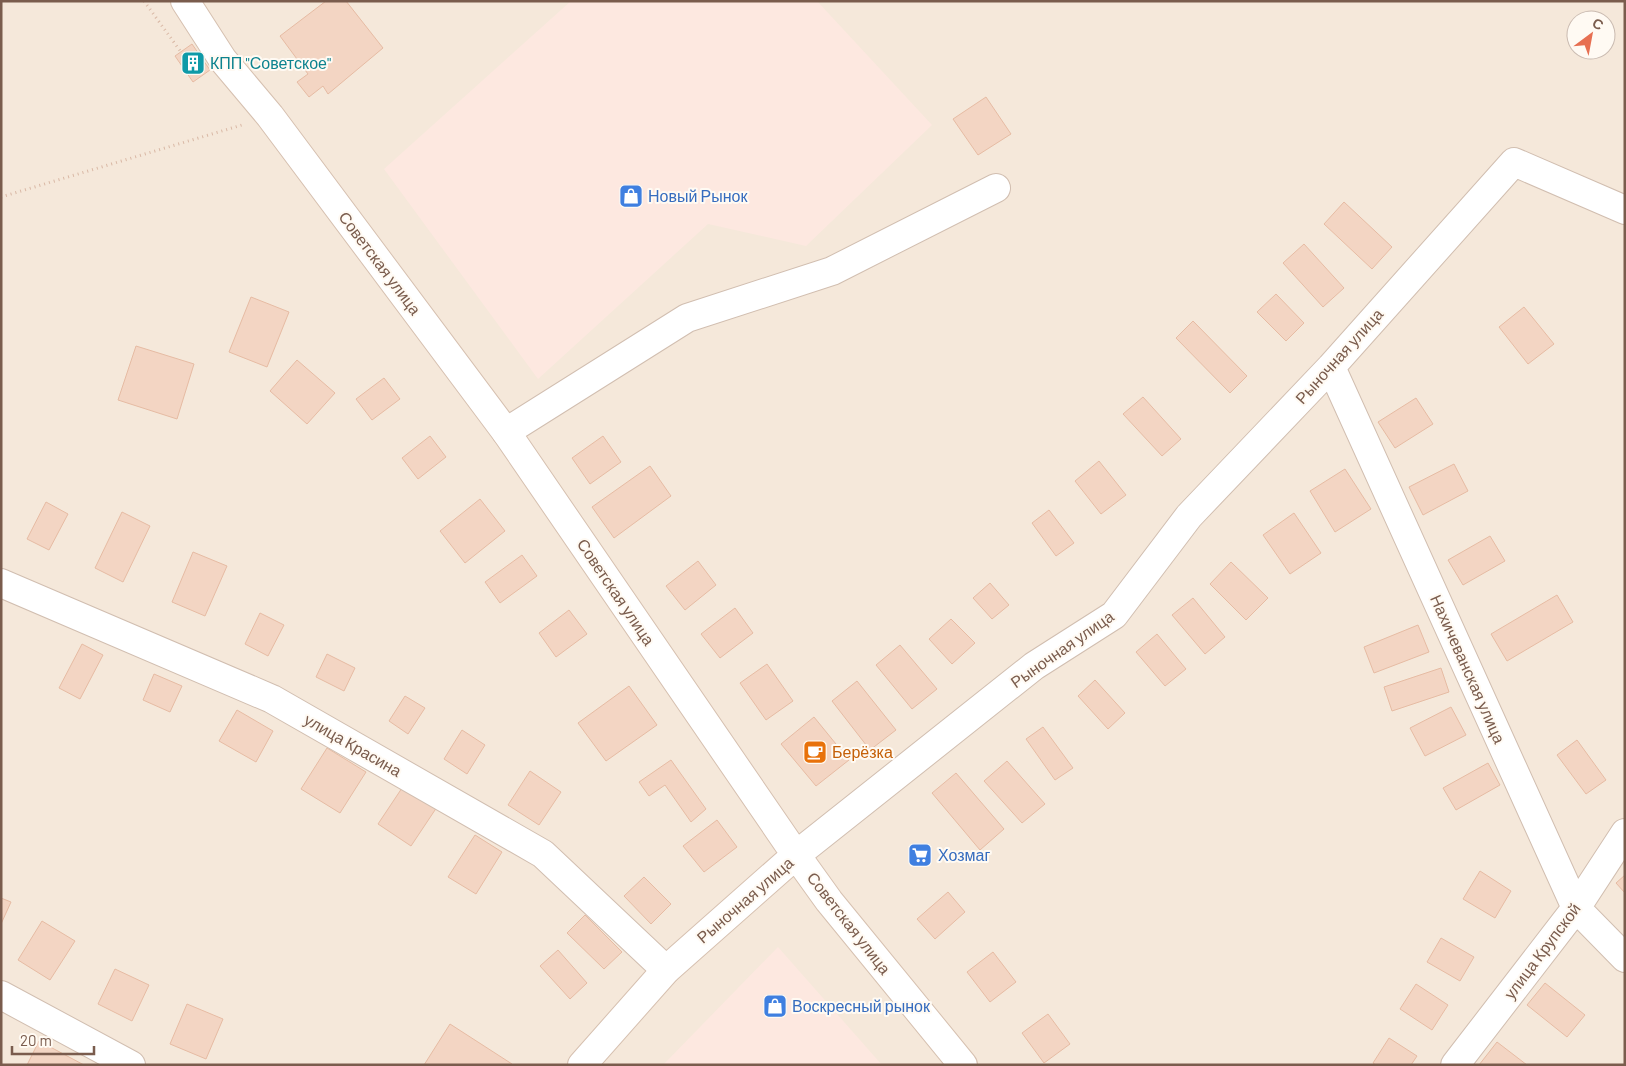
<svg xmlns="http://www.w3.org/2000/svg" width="1626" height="1066" font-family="Barlow,sans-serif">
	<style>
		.residential { fill: #f5e8da; fill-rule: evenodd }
		.commercial { fill: #fde8e0 }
		.building { fill: #f3d5c3; stroke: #e6bba3 }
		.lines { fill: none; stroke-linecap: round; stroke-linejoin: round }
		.street-casing { stroke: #d1beb0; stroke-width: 30 }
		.secondary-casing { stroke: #d6c0b0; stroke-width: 30 }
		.path { stroke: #d9b8a5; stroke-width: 3; stroke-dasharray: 1 4; stroke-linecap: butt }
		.street { stroke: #fff; stroke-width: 28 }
		.secondary { stroke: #fff; stroke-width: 28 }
		.labels { text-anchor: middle; stroke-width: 4; stroke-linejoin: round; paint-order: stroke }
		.culture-label { font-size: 16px; fill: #0d838f; stroke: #fffaf3; text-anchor: start }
		.shop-label { font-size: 16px; fill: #366cbe; stroke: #fffaf3; text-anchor: start }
		.street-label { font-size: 16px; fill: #7a5c4d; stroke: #fffaf3 }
		.food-label { font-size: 16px; fill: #c56008; stroke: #fffaf3; text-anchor: start }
	</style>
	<rect width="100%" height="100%" fill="#fdf6ec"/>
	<path class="residential" d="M 1,1 L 1625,1 L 1625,1065 L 1,1065 ZM 1576,20 L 1606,20 L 1606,50 L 1576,50 Z"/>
	<path class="commercial" d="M 571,1 L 817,1 L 932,125 L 806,246 L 708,224 L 538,379 L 384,169 Z
		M 778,947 L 882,1065 L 663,1065 Z"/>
	<path class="building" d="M 326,1 L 346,1 L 383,48 L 328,94 L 323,86 L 309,97 L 297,82 L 308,74 L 280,36 Z
		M 192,44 L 210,70 L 193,82 L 175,56 Z
		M 986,97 L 1011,134 L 978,155 L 953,119 Z
		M 1344,202 L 1392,247 L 1372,269 L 1324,224 Z
		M 1304,244 L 1344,288 L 1323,307 L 1283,263 Z
		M 1276,294 L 1304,323 L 1286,341 L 1257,312 Z
		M 251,297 L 289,312 L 267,367 L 229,352 Z
		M 1524,307 L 1554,344 L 1528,364 L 1499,327 Z
		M 1193,321 L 1247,376 L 1230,393 L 1176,338 Z
		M 136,346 L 194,364 L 177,419 L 118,400 Z
		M 297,360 L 335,393 L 307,424 L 270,391 Z
		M 384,378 L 400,399 L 372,420 L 356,399 Z
		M 1143,397 L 1181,439 L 1162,456 L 1123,414 Z
		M 1416,398 L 1433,424 L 1395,448 L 1378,422 Z
		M 430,436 L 446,457 L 418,479 L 402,458 Z
		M 603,436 L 621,462 L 590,484 L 572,458 Z
		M 1099,461 L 1126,495 L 1101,514 L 1075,481 Z
		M 1454,464 L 1468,491 L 1423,515 L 1409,487 Z
		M 650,466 L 671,496 L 614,538 L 592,507 Z
		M 1345,469 L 1371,509 L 1335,532 L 1310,491 Z
		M 480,499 L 505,531 L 465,563 L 440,531 Z
		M 46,502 L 68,514 L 49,550 L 27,539 Z
		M 1049,510 L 1074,543 L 1056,556 L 1032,523 Z
		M 122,512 L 150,526 L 123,582 L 95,568 Z
		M 1294,513 L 1321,553 L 1290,574 L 1263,535 Z
		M 1490,536 L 1505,561 L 1463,585 L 1448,560 Z
		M 193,552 L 227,566 L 205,616 L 172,602 Z
		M 522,555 L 537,576 L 500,603 L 485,582 Z
		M 698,561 L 716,585 L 685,610 L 666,586 Z
		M 1231,562 L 1268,598 L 1246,620 L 1210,584 Z
		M 990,583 L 1009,605 L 992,619 L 973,598 Z
		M 1557,595 L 1573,622 L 1507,661 L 1491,634 Z
		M 1193,598 L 1225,637 L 1205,654 L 1172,615 Z
		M 735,608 L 753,633 L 720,658 L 701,634 Z
		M 569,610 L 587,634 L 556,657 L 539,633 Z
		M 260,613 L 284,625 L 268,656 L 245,644 Z
		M 951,619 L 975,643 L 952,664 L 929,639 Z
		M 1418,625 L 1429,652 L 1374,673 L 1364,647 Z
		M 1157,634 L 1186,669 L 1165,686 L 1136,652 Z
		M 82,644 L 103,655 L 80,699 L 59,688 Z
		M 900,645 L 937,689 L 912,709 L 876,665 Z
		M 327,654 L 355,668 L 344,691 L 316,677 Z
		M 767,664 L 793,701 L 766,720 L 740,683 Z
		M 1441,668 L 1449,692 L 1392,711 L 1384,687 Z
		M 154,674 L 182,686 L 170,712 L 143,700 Z
		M 1095,680 L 1125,713 L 1108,729 L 1078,696 Z
		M 857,681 L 896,730 L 870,750 L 832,701 Z
		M 629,686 L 657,725 L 606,761 L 578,723 Z
		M 405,696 L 425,708 L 408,734 L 389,721 Z
		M 1451,707 L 1466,735 L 1425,756 L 1410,728 Z
		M 237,710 L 273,731 L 256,762 L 219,741 Z
		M 814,717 L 849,760 L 816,786 L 781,744 Z
		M 1043,727 L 1073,768 L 1055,780 L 1026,739 Z
		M 462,730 L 485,745 L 467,774 L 444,759 Z
		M 1577,740 L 1606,780 L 1586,794 L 1557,755 Z
		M 327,748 L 366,772 L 340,813 L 301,789 Z
		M 671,760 L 706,809 L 691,822 L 665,785 L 649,796 L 639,782 Z
		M 1007,761 L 1045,804 L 1022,823 L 984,781 Z
		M 1488,763 L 1500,785 L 1456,810 L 1443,788 Z
		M 530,771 L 561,792 L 539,825 L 508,805 Z
		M 956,773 L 1004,829 L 980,850 L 932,793 Z
		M 404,785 L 437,807 L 411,846 L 378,824 Z
		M 717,820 L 737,847 L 704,872 L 683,846 Z
		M 475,835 L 502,852 L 476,894 L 448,877 Z
		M 1480,871 L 1511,891 L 1495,918 L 1463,899 Z
		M 1625,875 L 1625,893 L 1616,883 Z
		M 644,877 L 671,904 L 651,924 L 624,896 Z
		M 948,892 L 965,912 L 935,939 L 917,919 Z
		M 1,898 L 11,902 L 1,924 Z
		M 585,915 L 622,952 L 604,969 L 567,933 Z
		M 42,921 L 75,941 L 50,980 L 18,960 Z
		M 1441,938 L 1474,957 L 1460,981 L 1427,962 Z
		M 558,950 L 587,983 L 570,999 L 540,966 Z
		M 993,952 L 1016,982 L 990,1002 L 967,972 Z
		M 115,969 L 149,985 L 132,1021 L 98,1004 Z
		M 1545,983 L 1585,1015 L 1567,1037 L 1527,1005 Z
		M 1416,984 L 1448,1005 L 1432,1030 L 1400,1009 Z
		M 187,1004 L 223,1019 L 206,1059 L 170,1044 Z
		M 1048,1014 L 1070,1044 L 1044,1063 L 1022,1033 Z
		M 450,1024 L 512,1064 L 511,1065 L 424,1065 Z
		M 1389,1038 L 1417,1056 L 1411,1065 L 1376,1065 L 1373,1063 Z
		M 39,1041 L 84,1065 L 27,1065 Z
		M 1497,1042 L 1527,1065 L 1479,1065 Z"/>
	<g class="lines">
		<g class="street-casing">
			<path id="street" d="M 1331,367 L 1576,908 L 1625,958
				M 506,432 L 687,318 L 832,271 L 996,188
				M 1,583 L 272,699 L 543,854 L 666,970
				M 796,855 L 1034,666 L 1114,615 L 1189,516 L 1331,367 L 1514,162 L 1625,210
				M 1,995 L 131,1065
				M 1455,1065 L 1576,908 L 1625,833"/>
		</g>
		<g class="secondary-casing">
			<path id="secondary" d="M 185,1 L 223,60 L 270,116 L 506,432 L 796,855 L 829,901 L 963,1065
				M 582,1065 L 666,970 L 796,855"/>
		</g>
		<path class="path" d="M 144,1 L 181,52
			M 1,197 L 242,125"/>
		<use href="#street" class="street"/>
		<use href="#secondary" class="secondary"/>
	</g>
	<defs>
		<g id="building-square" transform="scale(1.25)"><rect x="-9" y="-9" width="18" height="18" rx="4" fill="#0f9aa8" stroke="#fffaf3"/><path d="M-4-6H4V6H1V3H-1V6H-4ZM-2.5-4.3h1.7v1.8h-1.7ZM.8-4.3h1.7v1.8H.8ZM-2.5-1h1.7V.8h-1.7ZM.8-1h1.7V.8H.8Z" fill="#fff"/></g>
		<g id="shop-square" transform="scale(1.25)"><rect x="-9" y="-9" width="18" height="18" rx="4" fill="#3f7fe0" stroke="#fffaf3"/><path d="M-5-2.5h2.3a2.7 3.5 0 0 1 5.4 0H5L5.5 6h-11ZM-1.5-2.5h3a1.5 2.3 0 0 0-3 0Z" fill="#fff"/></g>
		<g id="cafe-square" transform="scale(1.25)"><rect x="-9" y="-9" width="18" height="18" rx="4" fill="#e8710a" stroke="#fffaf3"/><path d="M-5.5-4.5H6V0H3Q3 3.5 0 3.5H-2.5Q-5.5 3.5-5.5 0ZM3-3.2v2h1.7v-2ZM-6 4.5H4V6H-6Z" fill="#fff"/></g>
		<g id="supermarket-square" transform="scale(1.25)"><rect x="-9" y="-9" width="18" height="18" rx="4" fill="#3f7fe0" stroke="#fffaf3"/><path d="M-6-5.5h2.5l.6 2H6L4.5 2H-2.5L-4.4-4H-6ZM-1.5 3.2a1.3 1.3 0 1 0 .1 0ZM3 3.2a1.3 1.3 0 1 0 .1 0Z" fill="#fff"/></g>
	</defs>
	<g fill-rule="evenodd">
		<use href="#building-square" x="193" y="63"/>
		<use href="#shop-square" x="631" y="196"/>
		<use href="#cafe-square" x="815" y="752"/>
		<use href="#supermarket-square" x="920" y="855"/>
		<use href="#shop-square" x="775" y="1006"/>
	</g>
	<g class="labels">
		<g class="culture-label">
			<text x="210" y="69">КПП "Советское"</text>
		</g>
		<g class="shop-label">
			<text x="648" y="202">Новый Рынок</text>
			<text x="938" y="861">Хозмаг</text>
			<text x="792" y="1012">Воскресный рынок</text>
		</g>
		<g class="street-label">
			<text transform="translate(380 263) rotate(53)" y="6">Советская улица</text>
			<text transform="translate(1339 356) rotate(-48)" y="6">Рыночная улица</text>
			<text transform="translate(616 592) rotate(56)" y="6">Советская улица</text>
			<text transform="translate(1062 649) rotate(-35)" y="6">Рыночная улица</text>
			<text transform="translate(1468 669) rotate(66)" y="6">Нахичеванская улица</text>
			<text transform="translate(353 745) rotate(30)" y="6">улица Красина</text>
			<text transform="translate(745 900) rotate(-41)" y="6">Рыночная улица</text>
			<text transform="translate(849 923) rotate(52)" y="6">Советская улица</text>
			<text transform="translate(1542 951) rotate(-53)" y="6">улица Крупской</text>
		</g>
		<g class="food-label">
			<text x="832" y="758">Берёзка</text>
		</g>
	</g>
	<rect width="1626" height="1066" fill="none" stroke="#7a5c4d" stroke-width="5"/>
	<g transform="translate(1591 35) rotate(32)"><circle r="24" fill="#fffaf3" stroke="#cabbb1"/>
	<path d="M0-4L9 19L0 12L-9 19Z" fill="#e76f51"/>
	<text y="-8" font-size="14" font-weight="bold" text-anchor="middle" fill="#7a5c4d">С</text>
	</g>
	<path d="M12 1046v8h82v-8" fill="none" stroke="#7a5c4d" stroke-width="2.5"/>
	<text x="20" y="1046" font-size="15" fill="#7a5c4d" stroke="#fffaf3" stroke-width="4" paint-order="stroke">20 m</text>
</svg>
